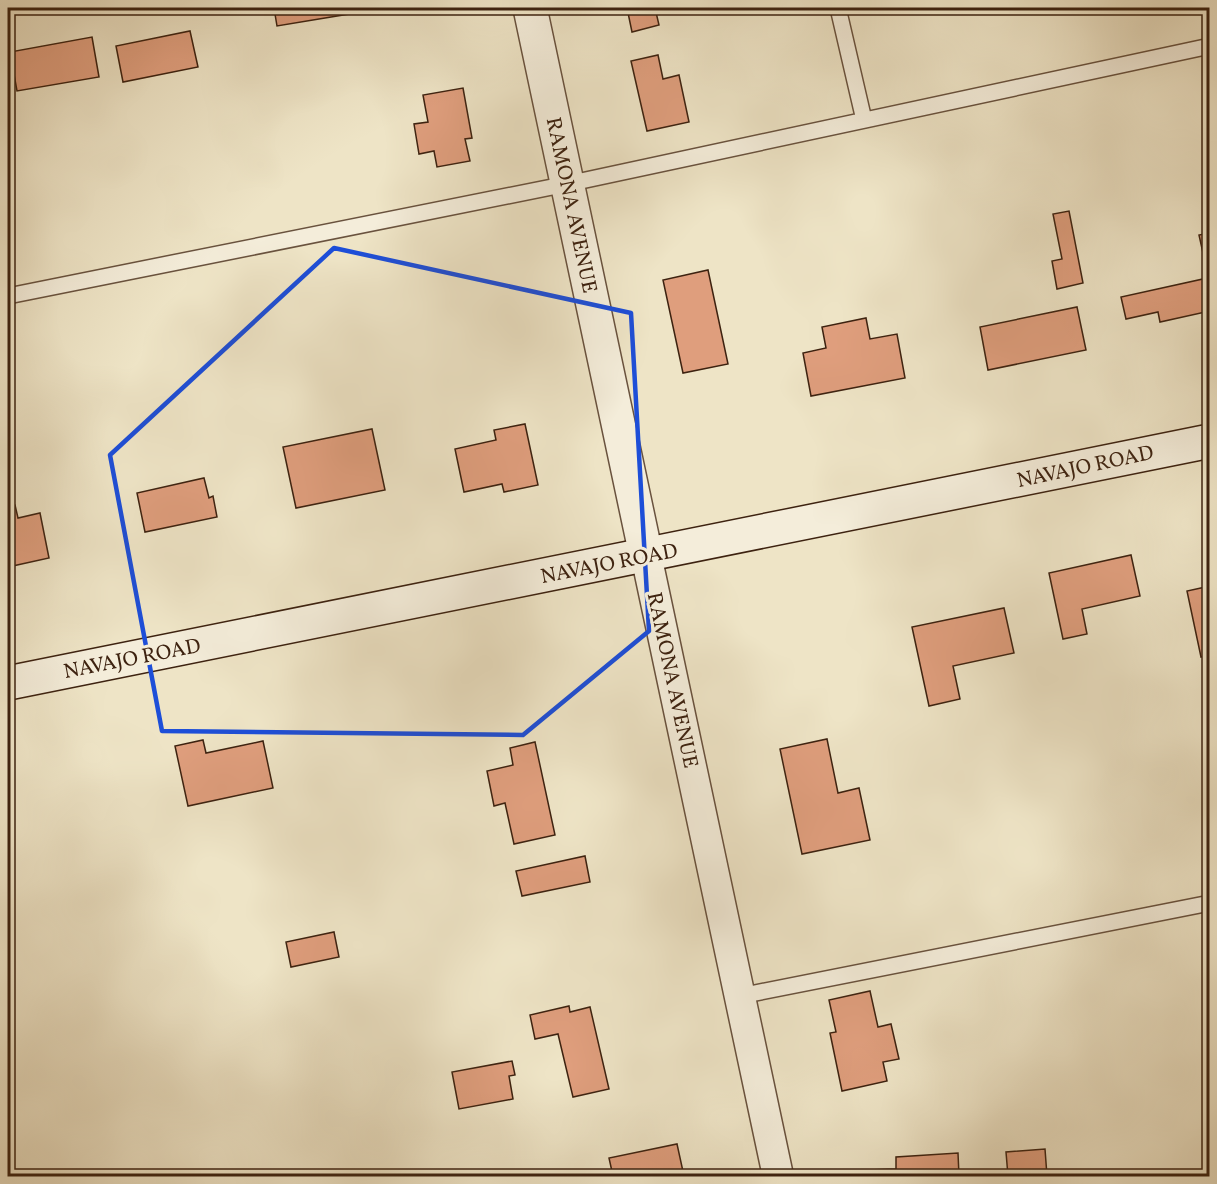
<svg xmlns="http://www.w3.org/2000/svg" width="1217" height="1184" font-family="Vollkorn,serif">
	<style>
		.building { fill: #df9e7d; stroke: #3d2210; stroke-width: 1.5 }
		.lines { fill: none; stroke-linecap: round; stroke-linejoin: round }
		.service-casing { stroke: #69523e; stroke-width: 18 }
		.minor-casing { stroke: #69523e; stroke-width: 33 }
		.tertiary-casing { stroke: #69523e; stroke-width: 36 }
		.secondary-casing { stroke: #3d2210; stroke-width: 36 }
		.service { stroke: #f4edda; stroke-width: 15 }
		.minor { stroke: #f4edda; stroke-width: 30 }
		.tertiary { stroke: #f4edda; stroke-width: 33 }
		.secondary { stroke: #f4edda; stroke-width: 33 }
		.marked { fill: none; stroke: #1d4ed8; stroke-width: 4.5; stroke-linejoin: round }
		.labels { text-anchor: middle; stroke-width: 6; stroke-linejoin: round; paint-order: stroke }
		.street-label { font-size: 21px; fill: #3d2210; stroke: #f4edda }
	</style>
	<rect width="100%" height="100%" fill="#eee4c6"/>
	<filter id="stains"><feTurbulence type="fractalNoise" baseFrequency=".00333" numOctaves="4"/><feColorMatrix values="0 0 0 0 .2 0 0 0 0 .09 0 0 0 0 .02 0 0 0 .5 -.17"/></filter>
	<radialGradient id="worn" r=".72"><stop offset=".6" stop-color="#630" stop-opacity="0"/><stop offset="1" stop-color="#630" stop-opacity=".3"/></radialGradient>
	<path class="building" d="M 274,8 L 361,8 L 361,12 L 277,26 Z
		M 627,8 L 655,8 L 659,25 L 632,32 Z
		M 190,31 L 198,67 L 123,82 L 116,46 Z
		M 92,37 L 99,77 L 17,91 L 10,52 Z
		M 658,55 L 663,79 L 679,75 L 689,122 L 647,131 L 631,61 Z
		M 463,88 L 472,138 L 465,139 L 470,161 L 437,167 L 434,151 L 419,154 L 414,124 L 428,122 L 423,95 Z
		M 1069,211 L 1083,283 L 1057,289 L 1052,261 L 1062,259 L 1053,214 Z
		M 1210,233 L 1210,270 L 1207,271 L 1199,235 Z
		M 708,270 L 728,364 L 683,373 L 663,280 Z
		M 1203,279 L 1210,311 L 1160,322 L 1158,312 L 1126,319 L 1121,297 Z
		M 1077,307 L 1086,350 L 988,370 L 980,327 Z
		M 866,318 L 870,339 L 897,334 L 905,378 L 811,396 L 803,353 L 826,348 L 822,327 Z
		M 525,424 L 538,485 L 504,492 L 502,484 L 464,492 L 455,449 L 496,440 L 494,430 Z
		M 372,429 L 385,490 L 296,508 L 283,447 Z
		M 204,478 L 209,498 L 213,496 L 217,517 L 145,532 L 137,493 Z
		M 15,505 L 18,518 L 40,513 L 49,558 L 8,567 L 8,506 Z
		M 1131,555 L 1140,596 L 1082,609 L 1087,634 L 1063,639 L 1049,573 Z
		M 1210,586 L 1210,655 L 1201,657 L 1187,591 Z
		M 1004,608 L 1014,653 L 953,666 L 960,699 L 929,706 L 912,627 Z
		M 827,739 L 838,793 L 859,788 L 870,840 L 802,854 L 780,749 Z
		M 203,740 L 206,753 L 263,741 L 273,788 L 188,806 L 175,746 Z
		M 535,742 L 555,835 L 514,844 L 505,803 L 494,806 L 487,771 L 513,765 L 510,748 Z
		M 585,856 L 590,882 L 522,896 L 516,871 Z
		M 334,932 L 339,957 L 291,967 L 286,942 Z
		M 870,991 L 878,1027 L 891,1024 L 899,1059 L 883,1062 L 887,1081 L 842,1091 L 830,1033 L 836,1032 L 829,1000 Z
		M 569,1006 L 570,1012 L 590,1007 L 609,1089 L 573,1097 L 558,1034 L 535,1039 L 530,1015 Z
		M 512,1061 L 515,1075 L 509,1076 L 513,1099 L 459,1109 L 452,1072 Z
		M 677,1144 L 684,1176 L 613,1176 L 609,1158 Z
		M 1045,1149 L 1047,1176 L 1008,1176 L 1006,1152 Z
		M 958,1153 L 959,1176 L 868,1176 L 868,1170 L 896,1169 L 896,1157 Z"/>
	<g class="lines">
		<g class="service-casing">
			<path id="service" d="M 838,8 L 864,120
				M 8,296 L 567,184 L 1210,46
				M 740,996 L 1210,903"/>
		</g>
		<g class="minor-casing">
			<path id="minor" d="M 646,555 L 778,1176"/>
		</g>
		<g class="tertiary-casing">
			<path id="tertiary" d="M 530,8 L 646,555"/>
		</g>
		<g class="secondary-casing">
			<path id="secondary" d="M 8,683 L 1210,441"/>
		</g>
		<use href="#service" class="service"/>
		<use href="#minor" class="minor"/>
		<use href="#tertiary" class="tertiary"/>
		<use href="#secondary" class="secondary"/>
	</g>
	<path class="marked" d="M 334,248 L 631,313 L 649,631 L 523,735 L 162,731 L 110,455 Z"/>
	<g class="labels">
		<g class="street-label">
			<text transform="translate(572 205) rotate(78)" y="7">RAMONA AVENUE</text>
			<text transform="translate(1085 466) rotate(-12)" y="7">NAVAJO ROAD</text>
			<text transform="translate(609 563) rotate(-11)" y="7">NAVAJO ROAD</text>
			<text transform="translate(132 658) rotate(-11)" y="7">NAVAJO ROAD</text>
			<text transform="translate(673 680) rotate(78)" y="7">RAMONA AVENUE</text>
		</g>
	</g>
	<rect width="1217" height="1184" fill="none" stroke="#eee4c6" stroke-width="30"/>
	<rect x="9" y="9" width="1199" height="1166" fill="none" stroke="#3d2210" stroke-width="3"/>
	<rect x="15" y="15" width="1187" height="1154" fill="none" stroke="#3d2210" stroke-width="1.5"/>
	<rect width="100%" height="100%" filter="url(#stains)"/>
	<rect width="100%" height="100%" fill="url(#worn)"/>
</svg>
